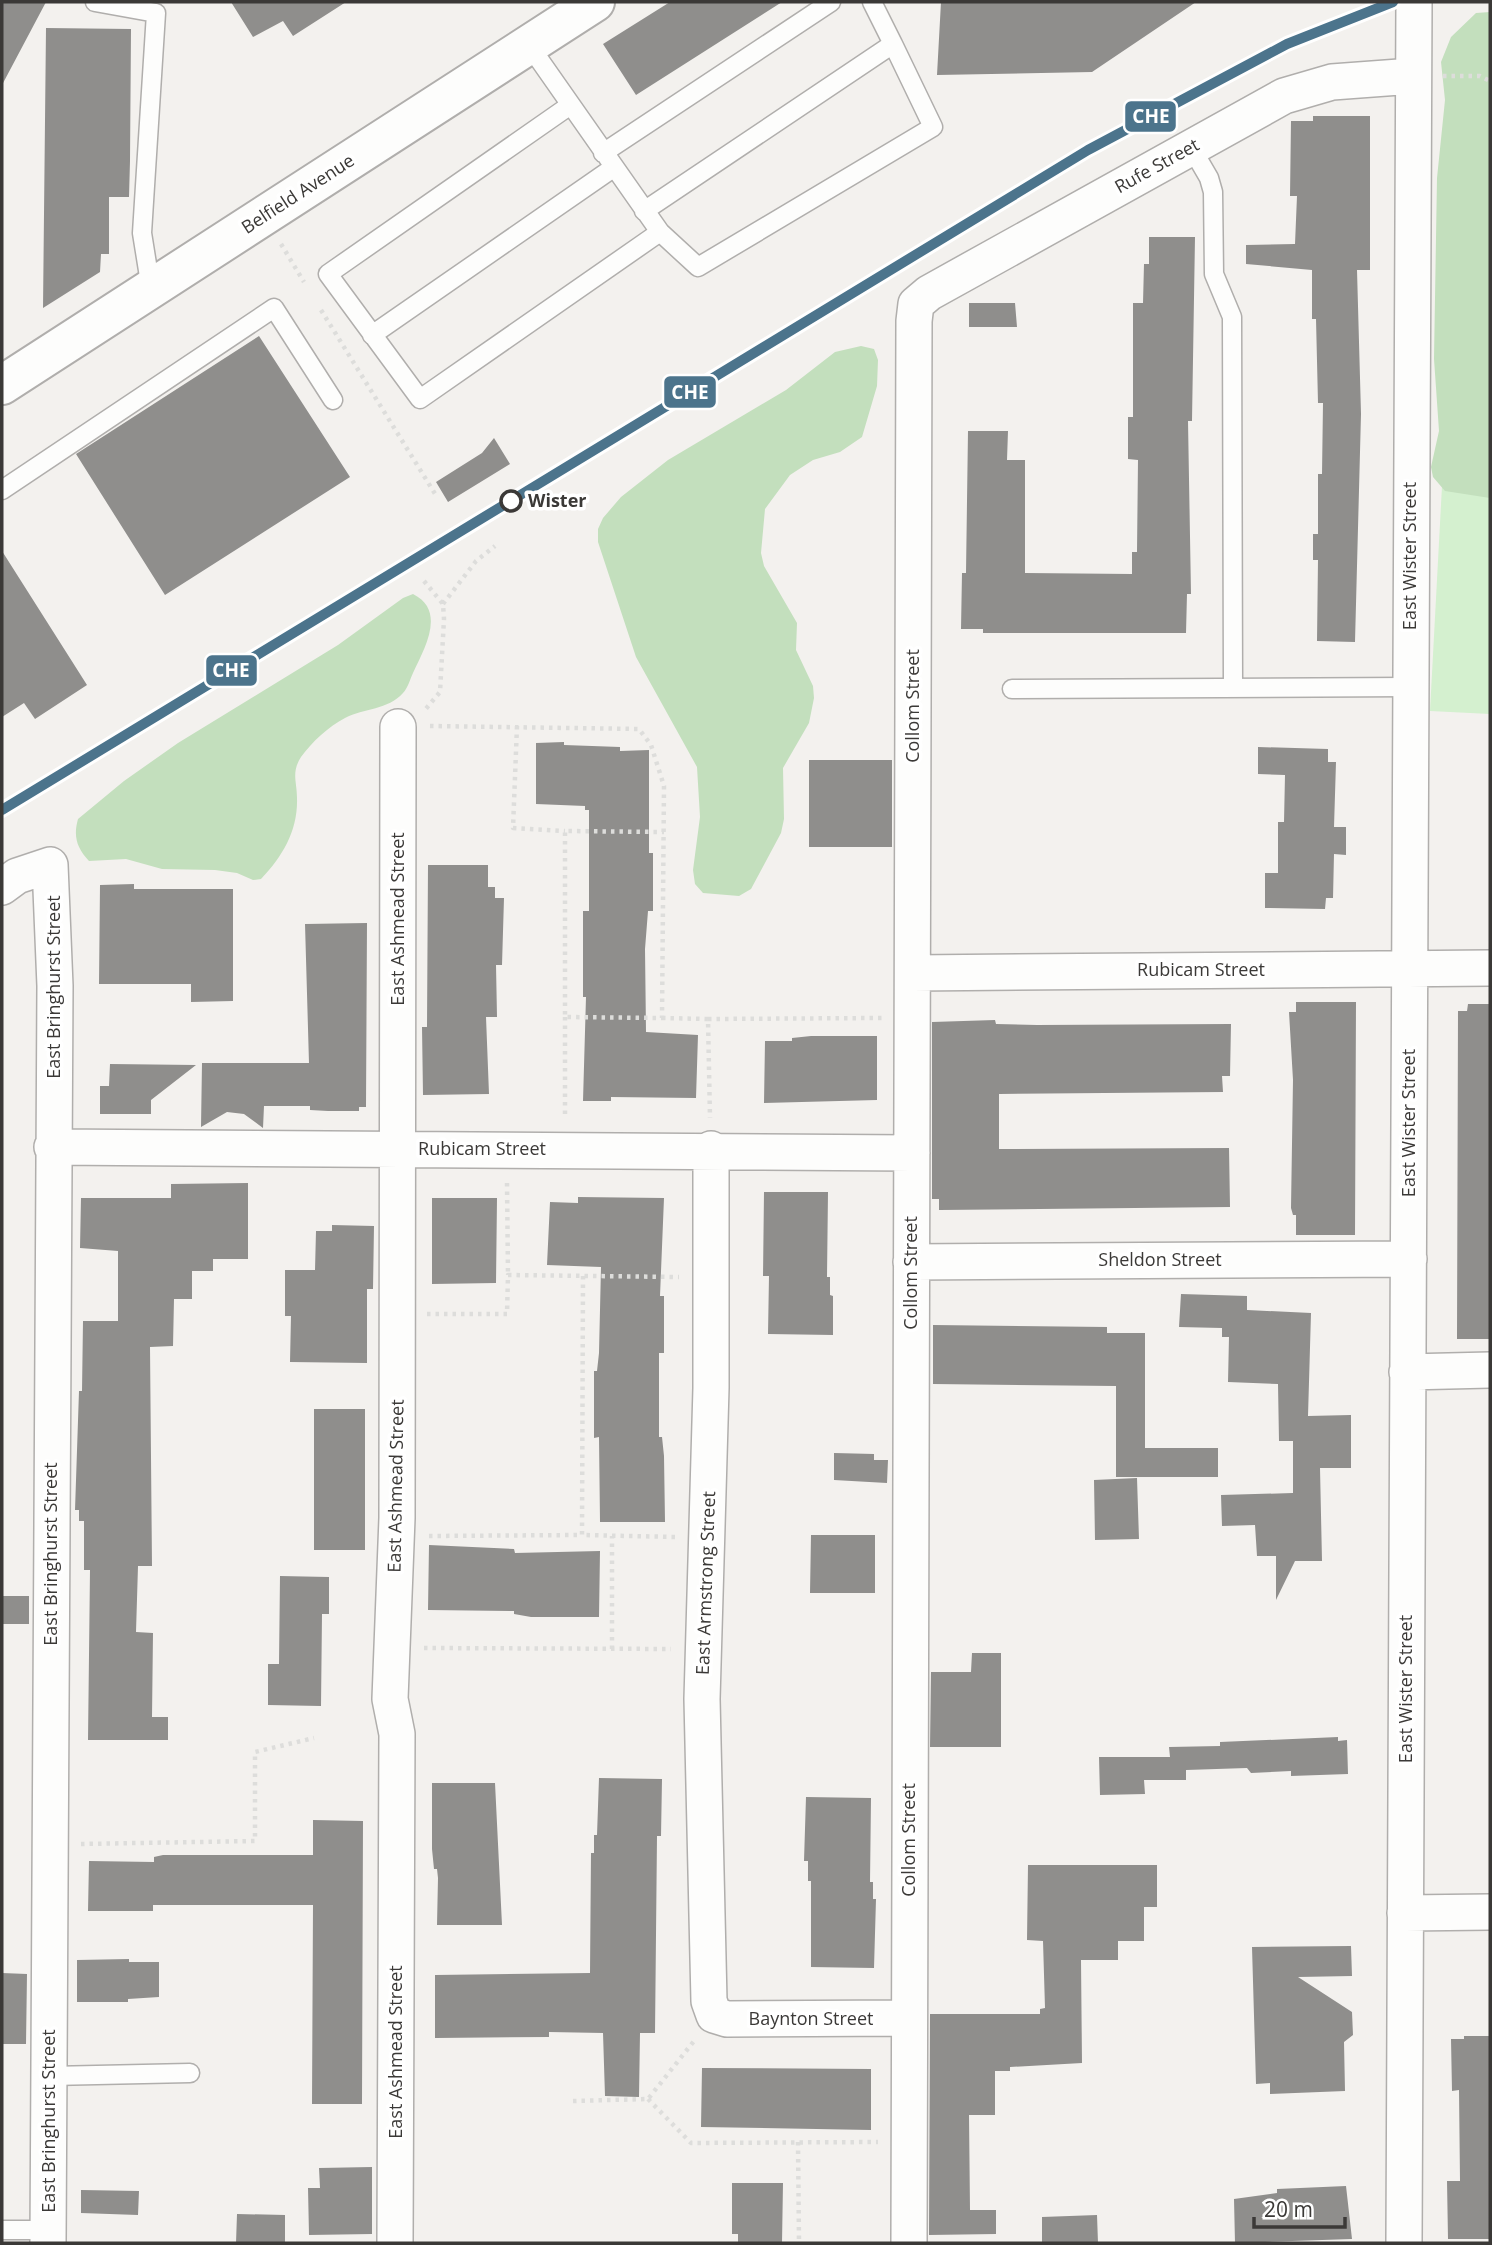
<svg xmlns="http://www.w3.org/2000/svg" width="1492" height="2245" font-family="'Open Sans',sans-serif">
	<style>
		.green { fill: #d4f0cf }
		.forest { fill: #c3dfbd }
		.building { fill: #8f8e8c }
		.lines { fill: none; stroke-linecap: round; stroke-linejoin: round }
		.service-casing { stroke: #b0aeac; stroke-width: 21 }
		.minor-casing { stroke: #b0aeac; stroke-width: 38 }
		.tertiary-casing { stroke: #b0aeac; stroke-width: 42 }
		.path { stroke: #dddddb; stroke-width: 4.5; stroke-dasharray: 3.5 5; stroke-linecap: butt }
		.service { stroke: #fdfdfc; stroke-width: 18 }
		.minor { stroke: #fdfdfc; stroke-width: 35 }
		.tertiary { stroke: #fdfdfc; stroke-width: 38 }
		.rail-1-casing { stroke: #fff; stroke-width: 16 }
		.rail-1 { stroke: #4c748c; stroke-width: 10 }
		.stop-dot { fill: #fff; stroke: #3b3937; stroke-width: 3.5 }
		.labels { text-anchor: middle; stroke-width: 7; stroke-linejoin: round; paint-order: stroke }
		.street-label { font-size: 18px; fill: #3b3937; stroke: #fff }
		.stop-label { font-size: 18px; font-weight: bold; fill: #3b3937; stroke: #fff; text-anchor: start }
		.line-badge { stroke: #fff; stroke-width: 2.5 }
		.badge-label { font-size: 19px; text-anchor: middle; font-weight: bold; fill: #fff }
	</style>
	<rect width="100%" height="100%" fill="#f3f1ee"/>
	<path class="green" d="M 1446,411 L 1490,414 L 1490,714 L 1430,711 Z"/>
	<path class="forest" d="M 1490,12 L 1490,498 L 1445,491 L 1433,477 L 1431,467 L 1439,431 L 1434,359 L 1437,178 L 1445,100 L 1441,62 L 1451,37 L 1476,13 Z
		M 861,346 L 874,349 L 878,360 L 877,386 L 862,437 L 840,452 L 813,460 L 790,475 L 765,509 L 761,553 L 764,566 L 797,623 L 796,650 L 813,686 L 814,698 L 809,723 L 783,768 L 784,819 L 781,833 L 751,889 L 739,896 L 703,893 L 695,884 L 693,870 L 700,817 L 697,767 L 636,657 L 598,542 L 598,529 L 603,518 L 621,497 L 668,460 L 786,390 L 835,352 Z
		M 413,594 C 447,611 424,649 413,673 C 410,679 408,688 403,693 C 388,710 364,708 345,718 C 329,726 311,743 301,757 C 291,773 297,781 297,798 C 298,830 283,856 261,879 L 253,880 L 237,873 L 215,870 L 162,869 L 126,859 L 89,861 C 77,848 73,837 78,819 L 124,781 L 178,743 L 338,645 L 403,598 Z"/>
	<path class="building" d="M 2,2 L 46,2 L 2,85 Z
		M 231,2 L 346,2 L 293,36 L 283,21 L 253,37 Z
		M 670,2 L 782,2 L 636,95 L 603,44 Z
		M 941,2 L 1196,2 L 1092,72 L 937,75 Z
		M 46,28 L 131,29 L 130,161 L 129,197 L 109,197 L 109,254 L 101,254 L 100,272 L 43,308 Z
		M 1313,116 L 1370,116 L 1370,270 L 1357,270 L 1361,414 L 1355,642 L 1317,641 L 1318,560 L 1313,560 L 1313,534 L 1318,534 L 1318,474 L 1322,474 L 1323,403 L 1318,403 L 1316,319 L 1312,319 L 1312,270 L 1246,264 L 1246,245 L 1295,244 L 1297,196 L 1290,196 L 1291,121 L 1313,121 Z
		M 1149,237 L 1195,237 L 1192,421 L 1188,421 L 1191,594 L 1187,594 L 1186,633 L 983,633 L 983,629 L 961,629 L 962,573 L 966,573 L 968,431 L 1008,431 L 1007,460 L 1025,460 L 1025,573 L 1132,574 L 1132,552 L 1137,552 L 1138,460 L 1128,459 L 1128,417 L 1133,417 L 1133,303 L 1143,303 L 1144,264 L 1149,264 Z
		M 969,303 L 1015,303 L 1017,327 L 969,327 Z
		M 259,336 L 350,477 L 165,595 L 76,454 Z
		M 494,438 L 510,464 L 448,502 L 436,482 L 482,453 Z
		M 2,551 L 87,685 L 35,719 L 24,703 L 2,717 Z
		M 564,742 L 564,745 L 620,747 L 620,751 L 649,750 L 649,853 L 653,853 L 653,911 L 648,911 L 645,949 L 646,1032 L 698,1035 L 696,1098 L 611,1097 L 611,1101 L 583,1101 L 586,997 L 583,997 L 583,911 L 589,911 L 589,810 L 585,810 L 585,806 L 536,804 L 536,743 Z
		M 1258,747 L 1328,749 L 1328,762 L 1336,762 L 1334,827 L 1346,827 L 1346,855 L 1334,854 L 1333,898 L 1326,898 L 1325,909 L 1265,908 L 1265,873 L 1278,873 L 1278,822 L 1284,822 L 1285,775 L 1258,774 Z
		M 809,760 L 892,760 L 892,847 L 809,847 Z
		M 428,865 L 488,865 L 488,887 L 495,887 L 495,898 L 504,898 L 502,965 L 496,965 L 497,1017 L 486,1017 L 489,1094 L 423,1095 L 422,1027 L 427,1027 Z
		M 134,884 L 134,889 L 233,889 L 233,1001 L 191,1002 L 191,984 L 99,984 L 100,885 Z
		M 367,923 L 366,1107 L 359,1107 L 359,1111 L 328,1111 L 310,1110 L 310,1106 L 264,1106 L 263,1128 L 244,1114 L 227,1112 L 201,1127 L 202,1063 L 309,1063 L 305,924 Z
		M 1296,1002 L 1356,1002 L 1355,1235 L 1296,1235 L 1296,1215 L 1293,1215 L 1291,1208 L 1293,1080 L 1289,1012 L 1296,1012 Z
		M 1468,1004 L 1490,1004 L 1490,1339 L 1457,1339 L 1458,1011 L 1467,1011 Z
		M 995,1020 L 996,1024 L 1037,1025 L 1231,1024 L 1230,1076 L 1222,1076 L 1223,1092 L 999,1094 L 999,1149 L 1229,1148 L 1230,1207 L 939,1210 L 939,1199 L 932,1199 L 932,1022 Z
		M 811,1036 L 877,1036 L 877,1100 L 764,1103 L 765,1041 L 792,1041 L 792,1038 Z
		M 110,1064 L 196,1065 L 151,1100 L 151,1114 L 100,1114 L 100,1086 L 109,1086 Z
		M 248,1183 L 248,1259 L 213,1259 L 213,1271 L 192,1271 L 192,1299 L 174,1299 L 173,1346 L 150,1347 L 152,1566 L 138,1566 L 136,1632 L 153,1633 L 152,1717 L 168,1717 L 168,1740 L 88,1740 L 90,1570 L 84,1570 L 84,1521 L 79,1521 L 79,1510 L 75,1510 L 79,1391 L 82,1391 L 83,1321 L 118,1321 L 118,1251 L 80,1248 L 81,1198 L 171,1198 L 171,1184 Z
		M 764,1192 L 828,1192 L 827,1277 L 830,1277 L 830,1295 L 833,1296 L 833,1335 L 768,1334 L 769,1276 L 763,1276 Z
		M 578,1197 L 664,1198 L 660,1296 L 664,1296 L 664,1353 L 659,1353 L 659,1437 L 662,1437 L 664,1456 L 665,1522 L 600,1522 L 599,1437 L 594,1438 L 594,1371 L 597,1371 L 599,1353 L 601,1267 L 547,1265 L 550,1202 L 578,1203 Z
		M 432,1198 L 497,1198 L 496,1283 L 432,1284 Z
		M 332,1225 L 374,1226 L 373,1289 L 367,1289 L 367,1363 L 290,1362 L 291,1316 L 285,1316 L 285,1270 L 315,1270 L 316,1231 L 332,1231 Z
		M 1181,1294 L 1247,1296 L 1247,1310 L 1311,1313 L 1308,1416 L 1351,1415 L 1351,1468 L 1320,1468 L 1322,1561 L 1295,1561 L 1276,1600 L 1276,1556 L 1257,1556 L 1255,1525 L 1222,1526 L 1221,1495 L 1293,1493 L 1293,1441 L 1279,1441 L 1278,1384 L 1228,1382 L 1229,1337 L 1222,1337 L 1222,1328 L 1179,1327 Z
		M 933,1325 L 1107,1327 L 1107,1333 L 1145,1333 L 1145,1448 L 1218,1448 L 1218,1477 L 1116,1477 L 1116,1386 L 933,1384 Z
		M 314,1409 L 365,1409 L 365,1550 L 314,1550 Z
		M 834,1453 L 874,1454 L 874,1460 L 888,1460 L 887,1483 L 834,1480 Z
		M 1137,1478 L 1139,1539 L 1095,1540 L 1094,1480 Z
		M 811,1535 L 875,1535 L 875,1593 L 810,1593 Z
		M 429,1545 L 514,1549 L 515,1553 L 600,1551 L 599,1617 L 531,1617 L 514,1614 L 514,1611 L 428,1610 Z
		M 280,1576 L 329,1577 L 329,1614 L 322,1614 L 321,1706 L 268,1705 L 268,1664 L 279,1664 Z
		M 2,1596 L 29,1596 L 29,1624 L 2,1624 Z
		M 972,1653 L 1001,1653 L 1001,1747 L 930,1747 L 931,1672 L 971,1672 Z
		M 1338,1737 L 1338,1741 L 1347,1740 L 1348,1774 L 1291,1776 L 1291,1771 L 1251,1773 L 1247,1768 L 1186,1770 L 1186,1780 L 1144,1780 L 1145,1794 L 1100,1795 L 1099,1757 L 1170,1757 L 1169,1747 L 1220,1746 L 1220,1742 Z
		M 599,1778 L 662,1779 L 661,1836 L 657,1836 L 655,2033 L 640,2033 L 639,2097 L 605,2096 L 603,2033 L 549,2032 L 549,2037 L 435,2038 L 435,1975 L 590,1973 L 591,1853 L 594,1853 L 594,1835 L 597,1835 Z
		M 432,1783 L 495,1783 L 502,1925 L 437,1925 L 438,1878 L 437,1869 L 434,1869 L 432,1849 Z
		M 806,1797 L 871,1798 L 870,1882 L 873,1882 L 873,1899 L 876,1899 L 874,1968 L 811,1967 L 811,1881 L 808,1881 L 808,1861 L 804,1861 Z
		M 313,1820 L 363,1821 L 362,2104 L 312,2104 L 313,1905 L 153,1905 L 153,1911 L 88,1911 L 89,1861 L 154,1862 L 154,1857 L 163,1855 L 313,1855 Z
		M 1028,1865 L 1157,1865 L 1157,1907 L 1144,1907 L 1144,1941 L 1118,1941 L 1118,1960 L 1081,1960 L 1082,2063 L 1010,2067 L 1010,2071 L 995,2071 L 995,2115 L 969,2115 L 970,2210 L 996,2210 L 996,2234 L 929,2235 L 930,2014 L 1040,2014 L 1040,2009 L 1045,2008 L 1043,1941 L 1027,1940 Z
		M 1351,1946 L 1352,1976 L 1298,1977 L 1352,2012 L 1353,2035 L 1344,2042 L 1345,2091 L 1270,2094 L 1270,2083 L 1256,2084 L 1252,1947 Z
		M 129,1959 L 129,1962 L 159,1962 L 159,1997 L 128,1999 L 128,2002 L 77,2002 L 77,1960 Z
		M 2,1973 L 27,1974 L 26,2044 L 2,2044 Z
		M 1464,2036 L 1490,2036 L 1490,2239 L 1448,2239 L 1447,2181 L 1460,2181 L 1459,2090 L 1452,2091 L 1451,2039 L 1464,2039 Z
		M 702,2068 L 871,2069 L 871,2130 L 701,2127 Z
		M 372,2167 L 372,2234 L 309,2235 L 308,2188 L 320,2188 L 319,2168 Z
		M 732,2183 L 783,2183 L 782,2243 L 738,2243 L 738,2234 L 732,2234 Z
		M 1346,2186 L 1352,2239 L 1235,2243 L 1234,2199 L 1277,2193 L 1277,2189 Z
		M 81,2190 L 139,2191 L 138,2215 L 81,2213 Z
		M 237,2214 L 285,2215 L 285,2243 L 236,2243 Z
		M 1097,2215 L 1098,2243 L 1042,2243 L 1042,2217 Z"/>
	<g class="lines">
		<g class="service-casing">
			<path id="service" d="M 95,2 L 156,13 L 142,233 L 151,289
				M 529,45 L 660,232 L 420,399 L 328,274 L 569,106
				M 1191,147 L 1209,178 L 1213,192 L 1214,274 L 1232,317 L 1233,688
				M 603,153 L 831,2
				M 644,211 L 893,44 L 872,2
				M 660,232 L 698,267 L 933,127 L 893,44
				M 372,335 L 613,168
				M 2,490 L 274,308 L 333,400
				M 1012,689 L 1409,687
				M 50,2076 L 190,2073
				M 2,2230 L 48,2230"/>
		</g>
		<g class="minor-casing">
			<path id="minor" d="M 2,887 L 17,876 L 50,865 L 55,986 L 48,2243
				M 913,973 L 1490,968
				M 52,1147 L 912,1153
				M 711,1149 L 711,1388 L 702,1699 L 709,2001 L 714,2015 L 727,2019 L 908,2018
				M 911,1262 L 1409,1259
				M 1407,1372 L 1490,1370
				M 1405,1913 L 1490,1912
				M 395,2243 L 397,1734 L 390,1699 L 397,1518 L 398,727
				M 909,2243 L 914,321 L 916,304 L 929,293 L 1284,96 L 1332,82 L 1413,76
				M 1404,2243 L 1414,2"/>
		</g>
		<g class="tertiary-casing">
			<path id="tertiary" d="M 2,385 L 595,2"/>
		</g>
		<path class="path" d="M 1443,76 L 1480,76 L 1490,81
			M 281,244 L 304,282
			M 321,310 L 437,497
			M 424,581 L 443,604 L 444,619 L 440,692 L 424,711
			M 443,604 L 476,561 L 495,546
			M 430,726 L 639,729 L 651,745 L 664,786 L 662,1018 L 565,1017 L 565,831 L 664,832
			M 517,726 L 513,828 L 565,831
			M 565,1017 L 565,1118
			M 662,1018 L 708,1019 L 710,1118
			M 708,1019 L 882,1018
			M 507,1183 L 508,1275
			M 583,1276 L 582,1535 L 676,1537
			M 427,1314 L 507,1314 L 508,1275 L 679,1277
			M 429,1536 L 582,1535
			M 424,1648 L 671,1649
			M 612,1649 L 612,1536
			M 81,1844 L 255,1841 L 255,1752 L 314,1738
			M 648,2099 L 691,2143 L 878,2142
			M 573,2101 L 648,2099 L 694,2041
			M 798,2142 L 799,2243"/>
		<use href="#service" class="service"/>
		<use href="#minor" class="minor"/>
		<use href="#tertiary" class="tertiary"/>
		<g class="rail-1-casing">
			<path id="rail-1" d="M 2,810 L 1088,150 L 1287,44 L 1393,2"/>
		</g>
		<use href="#rail-1" class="rail-1"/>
	</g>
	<circle class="stop-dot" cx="511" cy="501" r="10"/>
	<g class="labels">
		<g class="street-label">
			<text transform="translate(1157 166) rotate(-29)" y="6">Rufe Street</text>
			<text transform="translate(298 194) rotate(-33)" y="6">Belfield Avenue</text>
			<text transform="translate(1410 556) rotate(-90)" y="6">East Wister Street</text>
			<text transform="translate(913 706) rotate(-90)" y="6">Collom Street</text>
			<text transform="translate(398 919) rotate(-90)" y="6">East Ashmead Street</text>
			<text x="1201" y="976">Rubicam Street</text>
			<text transform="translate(54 987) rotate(-90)" y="6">East Bringhurst Street</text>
			<text transform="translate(1409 1123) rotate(-90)" y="6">East Wister Street</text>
			<text x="482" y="1155">Rubicam Street</text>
			<text x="1160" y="1266">Sheldon Street</text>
			<text transform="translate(911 1273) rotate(-90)" y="6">Collom Street</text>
			<text transform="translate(396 1486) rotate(-89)" y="6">East Ashmead Street</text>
			<text transform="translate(51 1554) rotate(-90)" y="6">East Bringhurst Street</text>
			<text transform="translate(706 1583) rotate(-88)" y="6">East Armstrong Street</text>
			<text transform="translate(1406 1689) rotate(-90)" y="6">East Wister Street</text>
			<text transform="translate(909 1840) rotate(-90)" y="6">Collom Street</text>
			<text x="811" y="2025">Baynton Street</text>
			<text transform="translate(396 2052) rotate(-90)" y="6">East Ashmead Street</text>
			<text transform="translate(49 2121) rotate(-90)" y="6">East Bringhurst Street</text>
		</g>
		<g class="stop-label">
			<text x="528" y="507">Wister</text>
		</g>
	</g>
	<g class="line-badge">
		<rect x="1124" y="100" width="53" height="33" rx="7" fill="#4c748c"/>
		<rect x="663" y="375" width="54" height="34" rx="7" fill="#4c748c"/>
		<rect x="205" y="654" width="53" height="33" rx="7" fill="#4c748c"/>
	</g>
	<g class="badge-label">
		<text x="1151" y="123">CHE</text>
		<text x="690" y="399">CHE</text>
		<text x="231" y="677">CHE</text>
	</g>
	<rect width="1492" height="2245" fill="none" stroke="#3b3937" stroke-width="7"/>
	<path d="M1254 2217v10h91v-10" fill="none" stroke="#3b3937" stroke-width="3.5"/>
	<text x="1264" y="2217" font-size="21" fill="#3b3937" stroke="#ffffff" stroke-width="5" paint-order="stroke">20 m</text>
</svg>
